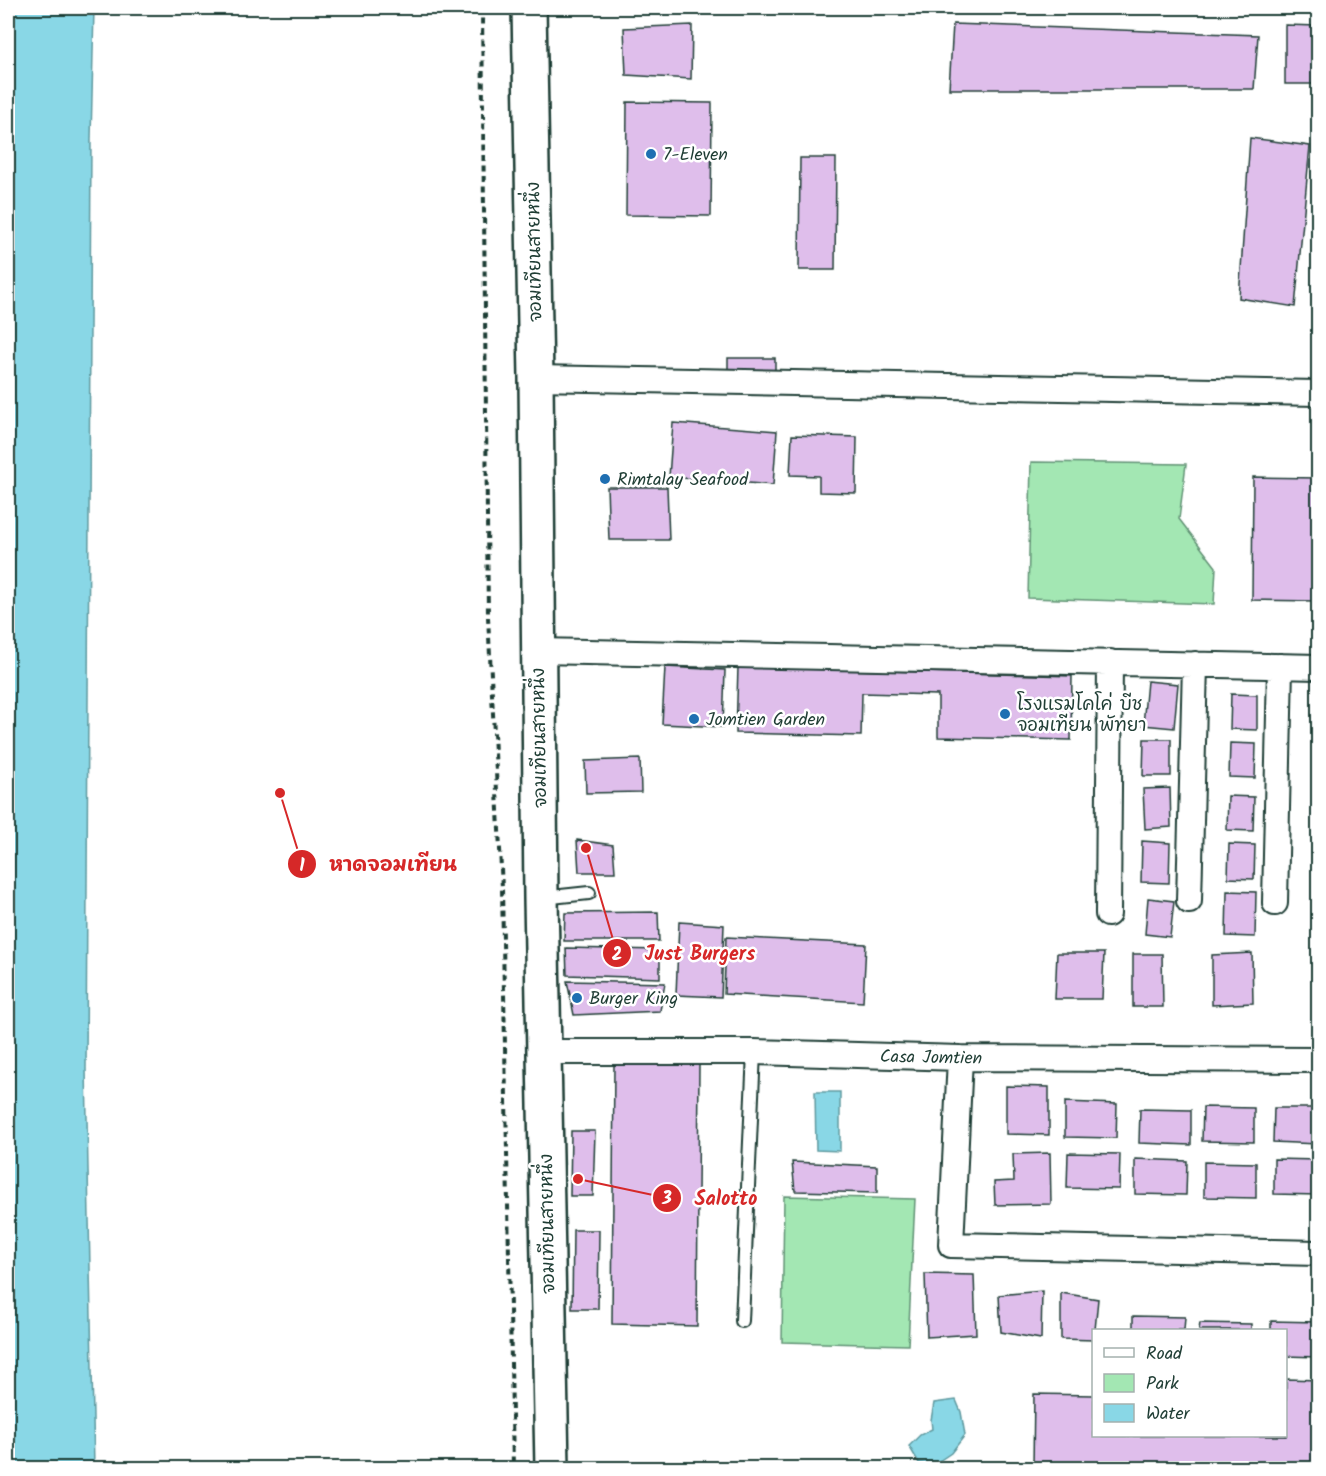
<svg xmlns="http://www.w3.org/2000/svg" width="1326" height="1476" font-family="Kalam,'Playpen Sans Thai',sans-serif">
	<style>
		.green { fill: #a3e7b3; stroke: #619274; stroke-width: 1.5 }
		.water { fill: #89d7e6; stroke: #5f999f; stroke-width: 1.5 }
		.building { fill: #dfbeeb; stroke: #1f3d34; stroke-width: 1.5 }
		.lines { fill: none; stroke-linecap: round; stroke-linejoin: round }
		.lane-casing { stroke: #1f3d34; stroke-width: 16 }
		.street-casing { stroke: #1f3d34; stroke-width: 28 }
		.secondary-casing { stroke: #1f3d34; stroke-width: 38 }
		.path { stroke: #1f3d34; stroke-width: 4; stroke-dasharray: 6 4.5; stroke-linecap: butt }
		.lane { stroke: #fff; stroke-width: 12 }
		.street { stroke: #fff; stroke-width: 24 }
		.secondary { stroke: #fff; stroke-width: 33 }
		.poi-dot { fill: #1f6fb2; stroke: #fff; stroke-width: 2 }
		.labels { text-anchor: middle; stroke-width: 5; stroke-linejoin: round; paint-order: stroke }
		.poi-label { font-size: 18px; fill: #1f3d34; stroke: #fff; text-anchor: start }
		.street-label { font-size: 18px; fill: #1f3d34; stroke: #fff }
		.leader { fill: none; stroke: #d62828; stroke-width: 2 }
		.callout-dot { fill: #d62828; stroke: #fff; stroke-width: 2 }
		.mark-label { font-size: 18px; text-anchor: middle; font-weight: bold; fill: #fff }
		.callout-label { font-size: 20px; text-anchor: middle; font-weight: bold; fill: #d62828; stroke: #fff; stroke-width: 5; stroke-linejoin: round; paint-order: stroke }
	</style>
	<rect width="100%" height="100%" fill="#fff"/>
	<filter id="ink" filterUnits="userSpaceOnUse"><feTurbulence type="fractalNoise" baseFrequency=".0167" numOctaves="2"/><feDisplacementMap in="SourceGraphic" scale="12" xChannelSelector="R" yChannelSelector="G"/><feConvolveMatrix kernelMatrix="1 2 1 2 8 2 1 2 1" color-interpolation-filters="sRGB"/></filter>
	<g filter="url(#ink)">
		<path class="green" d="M 1031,462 L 1186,464 L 1179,519 L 1216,567 L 1214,604 L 1028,598 Z
			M 784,1196 L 915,1199 L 908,1345 L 782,1342 Z"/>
		<path class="water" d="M 8,8 L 94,8 L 91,139 L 86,1069 L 94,1468 L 8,1468 Z
			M 815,1092 L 840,1092 L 840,1151 L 816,1150 Z
			M 956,1400 L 961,1412 L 965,1435 L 951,1453 L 933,1465 L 919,1463 L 909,1446 L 920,1435 L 932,1429 L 931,1420 L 934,1403 Z"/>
		<path class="building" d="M 953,24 L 1258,35 L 1254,89 L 949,89 Z
			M 692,25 L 691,79 L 626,75 L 624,28 Z
			M 1285,25 L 1318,26 L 1318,84 L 1285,84 Z
			M 627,102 L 712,103 L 711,216 L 626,215 Z
			M 1250,138 L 1310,146 L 1295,307 L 1239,298 Z
			M 800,158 L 836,158 L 835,270 L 799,270 Z
			M 728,358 L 775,358 L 775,378 L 728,378 Z
			M 673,423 L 777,431 L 773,485 L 669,477 Z
			M 792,435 L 857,437 L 856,493 L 819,492 L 819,476 L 790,475 Z
			M 1253,477 L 1318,478 L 1318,601 L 1252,600 Z
			M 607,487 L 667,487 L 669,540 L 609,540 Z
			M 665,667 L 725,670 L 723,727 L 662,724 Z
			M 738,667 L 1072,676 L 1071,740 L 938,737 L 938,695 L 862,693 L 861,736 L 736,733 Z
			M 1147,681 L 1178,684 L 1174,728 L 1143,725 Z
			M 1231,694 L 1257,695 L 1257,730 L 1230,729 Z
			M 1144,739 L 1171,739 L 1171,776 L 1143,776 Z
			M 1230,743 L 1256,744 L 1255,778 L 1229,777 Z
			M 640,759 L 641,792 L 586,793 L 585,761 Z
			M 1170,788 L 1171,827 L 1145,829 L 1143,789 Z
			M 1228,796 L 1254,797 L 1253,831 L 1227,830 Z
			M 577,840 L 613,845 L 615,872 L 579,872 Z
			M 1142,841 L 1170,843 L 1169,883 L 1141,882 Z
			M 1229,844 L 1255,845 L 1254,879 L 1228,878 Z
			M 1227,891 L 1256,892 L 1255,937 L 1226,936 Z
			M 1148,898 L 1174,901 L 1170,937 L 1145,934 Z
			M 658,912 L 659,941 L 564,941 L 565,913 Z
			M 679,922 L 724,925 L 721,997 L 676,995 Z
			M 726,937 L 866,944 L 863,1002 L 724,994 Z
			M 566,948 L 660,950 L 660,978 L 567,975 Z
			M 1057,953 L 1104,953 L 1102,999 L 1055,999 Z
			M 1252,953 L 1253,1003 L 1212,1005 L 1212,955 Z
			M 1133,954 L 1162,954 L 1163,1007 L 1133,1007 Z
			M 567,981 L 665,983 L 660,1011 L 574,1015 Z
			M 614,1063 L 699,1064 L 697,1326 L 612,1324 Z
			M 1006,1086 L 1049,1087 L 1049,1135 L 1006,1134 Z
			M 1065,1102 L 1117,1104 L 1116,1138 L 1065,1137 Z
			M 1203,1107 L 1254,1108 L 1254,1142 L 1202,1141 Z
			M 1274,1108 L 1318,1108 L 1318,1144 L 1273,1142 Z
			M 1140,1109 L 1191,1110 L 1191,1145 L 1139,1143 Z
			M 571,1131 L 595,1131 L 593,1196 L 570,1196 Z
			M 1050,1153 L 1051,1204 L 995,1205 L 994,1182 L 1014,1181 L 1013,1154 Z
			M 1068,1153 L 1120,1154 L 1119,1189 L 1067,1188 Z
			M 1135,1159 L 1187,1161 L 1186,1195 L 1135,1194 Z
			M 1274,1159 L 1318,1160 L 1318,1195 L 1274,1194 Z
			M 792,1162 L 877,1166 L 877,1193 L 795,1191 Z
			M 1204,1162 L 1256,1163 L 1256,1198 L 1204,1197 Z
			M 573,1230 L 599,1230 L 598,1309 L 572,1309 Z
			M 925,1274 L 974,1275 L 976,1334 L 927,1337 Z
			M 1042,1291 L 1041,1339 L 1001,1332 L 999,1295 Z
			M 1061,1293 L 1098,1299 L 1094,1340 L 1061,1339 Z
			M 1133,1316 L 1185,1317 L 1184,1330 L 1133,1330 Z
			M 1271,1321 L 1318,1322 L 1318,1357 L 1286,1356 L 1286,1330 L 1271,1330 Z
			M 1200,1323 L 1251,1324 L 1251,1330 L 1199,1330 Z
			M 1286,1379 L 1318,1380 L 1318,1468 L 1033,1468 L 1034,1394 L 1094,1395 L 1094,1436 L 1286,1436 Z"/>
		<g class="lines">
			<g class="lane-casing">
				<path id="lane" d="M 542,898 L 589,893
					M 742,1321 L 754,1052"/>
			</g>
			<g class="street-casing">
				<path id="street" d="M 536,378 L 1318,393
					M 538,651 L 1318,667
					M 1189,901 L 1195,664
					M 1275,903 L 1280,666
					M 1108,914 L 1110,662
					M 545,1052 L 754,1052 L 960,1058 L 1318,1060
					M 960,1058 L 951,1245 L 1318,1253"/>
			</g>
			<g class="secondary-casing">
				<path id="secondary" d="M 529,8 L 536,378 L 541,898 L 552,1468"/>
			</g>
			<path class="path" d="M 482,8 L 488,617 L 502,888 L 513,1468"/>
			<use href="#lane" class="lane"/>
			<use href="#street" class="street"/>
			<use href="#secondary" class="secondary"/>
		</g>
	</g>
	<g class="poi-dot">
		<circle cx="651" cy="154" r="6"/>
		<circle cx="605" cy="479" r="6"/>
		<circle cx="1005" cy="714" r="6"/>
		<circle cx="694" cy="719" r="6"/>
		<circle cx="577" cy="998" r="6"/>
	</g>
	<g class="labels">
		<g class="poi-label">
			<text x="663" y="160">7-Eleven</text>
			<text x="617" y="485">Rimtalay Seafood</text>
			<text x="1017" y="710">โรงแรมโคโค่ บีช<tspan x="1017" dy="21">จอมเทียน พัทยา</tspan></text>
			<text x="706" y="725">Jomtien Garden</text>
			<text x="589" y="1004">Burger King</text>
		</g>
		<g class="street-label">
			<text transform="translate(534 252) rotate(-91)" y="6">จอมเทียนสายหนึ่ง</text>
			<text transform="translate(539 738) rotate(-91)" y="6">จอมเทียนสายหนึ่ง</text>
			<text transform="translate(931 1057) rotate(1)" y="6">Casa Jomtien</text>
			<text transform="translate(547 1224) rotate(-91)" y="6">จอมเทียนสายหนึ่ง</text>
		</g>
	</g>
	<path class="leader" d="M280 793L302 864M586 848L617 953M578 1179L667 1198"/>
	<g class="callout-dot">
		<circle cx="280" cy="793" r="6"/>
		<circle cx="586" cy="848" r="6"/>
		<circle cx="578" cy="1179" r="6"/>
		<circle cx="302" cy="864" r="15"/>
		<circle cx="617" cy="953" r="15"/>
		<circle cx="667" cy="1198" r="15"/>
	</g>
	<g class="mark-label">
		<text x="302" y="871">1</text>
		<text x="617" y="960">2</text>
		<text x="667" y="1204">3</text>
	</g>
	<g class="callout-label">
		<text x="393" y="871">หาดจอมเทียน</text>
		<text x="700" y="960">Just Burgers</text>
		<text x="726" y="1205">Salotto</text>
	</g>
	<rect width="1326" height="1476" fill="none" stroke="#fff" stroke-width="30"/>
	<rect x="15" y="15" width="1296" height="1446" fill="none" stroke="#1f3d34" stroke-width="2" filter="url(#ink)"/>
	<rect x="1092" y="1329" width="195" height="108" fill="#ffffff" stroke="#a5b1ae" stroke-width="1.5"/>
	<rect x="1104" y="1348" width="30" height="9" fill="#ffffff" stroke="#a5b1ae" stroke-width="1.5"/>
	<text x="1146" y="1359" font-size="18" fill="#1f3d34">Road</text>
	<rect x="1104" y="1374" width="30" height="18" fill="#a3e7b3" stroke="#a5b1ae" stroke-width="1.5"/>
	<text x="1146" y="1389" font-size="18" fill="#1f3d34">Park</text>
	<rect x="1104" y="1404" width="30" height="18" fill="#89d7e6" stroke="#a5b1ae" stroke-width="1.5"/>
	<text x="1146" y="1419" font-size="18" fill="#1f3d34">Water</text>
</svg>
